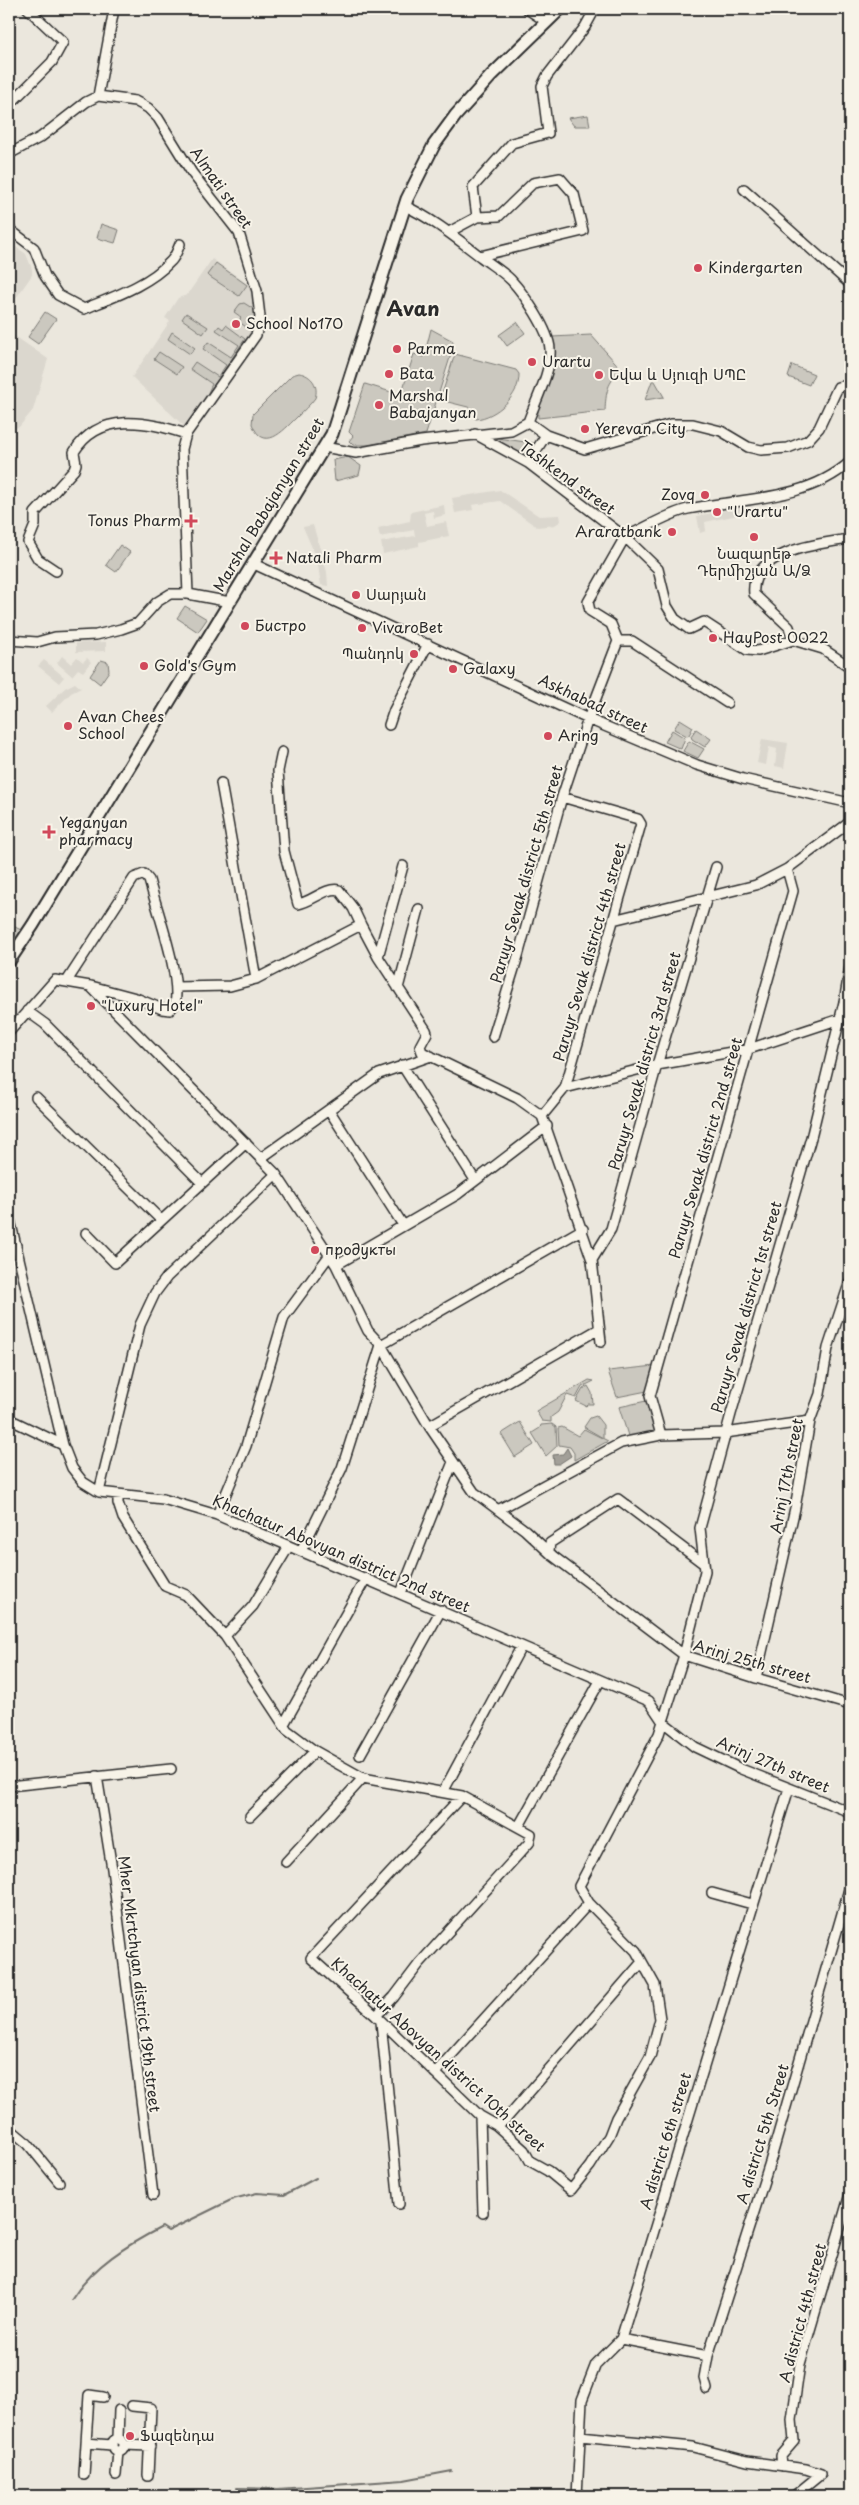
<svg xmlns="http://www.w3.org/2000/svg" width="859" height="2505" font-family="'Playpen Sans','Noto Sans Armenian',sans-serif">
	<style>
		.built { fill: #dbd7ce }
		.green { fill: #cbc8bf; stroke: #7b7a75 }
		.water { fill: #a29f98; stroke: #72716c }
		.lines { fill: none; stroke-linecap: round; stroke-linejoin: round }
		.stream { stroke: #72716c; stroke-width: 2 }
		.minor-casing { stroke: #2b2b2b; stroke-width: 12 }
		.major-casing { stroke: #2b2b2b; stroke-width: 15 }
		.minor { stroke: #f7f3e8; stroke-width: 9 }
		.major { stroke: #f7f3e8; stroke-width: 11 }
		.poi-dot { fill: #d1495b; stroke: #f7f3e8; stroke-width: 2 }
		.labels { text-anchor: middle; stroke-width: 4; stroke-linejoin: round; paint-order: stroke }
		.street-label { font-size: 15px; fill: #2b2b2b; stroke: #f7f3e8 }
		.poi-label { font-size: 15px; fill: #2b2b2b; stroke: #f7f3e8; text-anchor: start }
		.district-label { font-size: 20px; font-weight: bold; fill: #2b2b2b; stroke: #f7f3e8 }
	</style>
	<rect width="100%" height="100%" fill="#ebe7dd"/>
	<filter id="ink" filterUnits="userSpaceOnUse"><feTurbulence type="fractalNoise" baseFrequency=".02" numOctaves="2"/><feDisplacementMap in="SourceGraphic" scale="10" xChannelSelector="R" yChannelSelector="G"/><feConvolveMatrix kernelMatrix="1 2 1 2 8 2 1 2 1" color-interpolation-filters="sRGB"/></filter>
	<g filter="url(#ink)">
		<path class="built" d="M 9,242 L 26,254 L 32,269 L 32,275 L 9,308 Z
			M 212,259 L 249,285 L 260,321 L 186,428 L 132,377 L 170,321 L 165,318 L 178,298 L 187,295 Z
			M 9,332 L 48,359 L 33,410 L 19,427 L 9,429 Z
			M 500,490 L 539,516 L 560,515 L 561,521 L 555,525 L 537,527 L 500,501 L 472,505 L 473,510 L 455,513 L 452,498 Z
			M 444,505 L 445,515 L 434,518 L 433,511 L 424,513 L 427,526 L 446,522 L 449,536 L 419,542 L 419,546 L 383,554 L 381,542 L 415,536 L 414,530 L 380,537 L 378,528 L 410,521 L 411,512 Z
			M 751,505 L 752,512 L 705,522 L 706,531 L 700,533 L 697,516 Z
			M 313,525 L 327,572 L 328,586 L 321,585 L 317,559 L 303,527 Z
			M 106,642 L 106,651 L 76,652 L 76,643 Z
			M 62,656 L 71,664 L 77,657 L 83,662 L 87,658 L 91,662 L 83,672 L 78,669 L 72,676 L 57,663 Z
			M 44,660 L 64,677 L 59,683 L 38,666 Z
			M 75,683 L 81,688 L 71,693 L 52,712 L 46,706 L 65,688 Z
			M 762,739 L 788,743 L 784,768 L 775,766 L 777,749 L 769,747 L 766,765 L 757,763 Z"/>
		<path class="green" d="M 588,115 L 590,126 L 574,126 L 568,118 Z
			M 101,224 L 119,230 L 115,243 L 97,238 Z
			M 216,263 L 247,285 L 239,296 L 207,275 Z
			M 244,303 L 255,310 L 257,323 L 252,331 L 239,322 L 241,317 L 234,312 L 240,304 Z
			M 45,312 L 56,319 L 38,344 L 28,337 Z
			M 186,313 L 208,327 L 203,334 L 182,319 Z
			M 517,322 L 525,333 L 507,346 L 499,335 Z
			M 226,325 L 245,339 L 206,397 L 212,384 L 190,369 L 195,362 L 218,377 L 226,365 L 203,349 L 208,342 L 231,357 L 239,345 L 216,330 L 219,326 L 223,329 Z
			M 431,329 L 453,341 L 453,348 L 426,434 L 367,445 L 353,445 L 349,441 L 353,436 L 349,432 L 365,384 L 401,395 L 414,354 L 424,357 Z
			M 172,332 L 195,348 L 190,354 L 168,339 Z
			M 591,335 L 622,370 C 607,382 606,392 605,411 L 538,418 L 538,410 L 547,386 L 552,337 Z
			M 159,352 L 182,367 L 177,374 L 154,359 Z
			M 455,354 L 516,370 L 519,374 C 520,396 496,417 476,419 L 471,415 L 471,409 L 468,407 L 440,400 Z
			M 792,365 L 814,374 L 809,385 L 788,377 Z
			M 299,373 C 312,375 319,386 315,398 C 310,405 303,411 296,418 C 283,431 264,453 252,424 L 253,414 L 292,375 Z
			M 652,381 L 655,381 L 664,397 L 645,400 Z
			M 497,438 L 533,443 L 532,453 L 527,456 L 497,442 Z
			M 348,457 L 361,466 L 359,475 L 335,481 L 333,460 Z
			M 120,545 L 130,552 L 116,572 L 106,565 Z
			M 185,606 L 207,619 L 198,632 L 177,618 Z
			M 101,660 L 108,662 L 109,671 L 100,684 L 90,676 Z
			M 680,719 L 693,727 L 689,735 L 687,736 L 674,729 Z
			M 696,729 L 711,739 L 705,747 L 692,739 L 691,736 Z
			M 672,730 L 685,738 L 681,749 L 665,742 Z
			M 689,741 L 704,749 L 698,758 L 683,751 Z
			M 9,924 L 23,931 L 15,944 L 9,945 Z
			M 655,1366 L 647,1391 L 617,1397 L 608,1371 Z
			M 589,1380 L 594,1381 L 582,1387 L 576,1398 L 567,1395 L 558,1412 L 551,1417 L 551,1422 L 542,1421 L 536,1411 Z
			M 588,1386 L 592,1393 L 593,1404 L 588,1404 L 586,1406 L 576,1401 L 583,1389 Z
			M 646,1401 L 657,1432 L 629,1439 L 619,1407 Z
			M 596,1416 L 603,1425 L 603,1438 L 584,1427 L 590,1418 Z
			M 520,1422 L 534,1445 L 515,1457 L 501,1434 Z
			M 552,1424 L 556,1427 L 557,1446 L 546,1456 L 532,1433 L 540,1428 L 541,1425 Z
			M 562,1427 L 578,1436 L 584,1429 L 608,1441 L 574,1460 L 574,1453 L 570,1447 L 559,1445 L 558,1428 Z"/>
		<path class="water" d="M 567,1448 L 571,1456 L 559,1464 L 554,1464 L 553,1455 L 563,1454 Z"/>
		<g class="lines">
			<path class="stream" d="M 72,2299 C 93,2266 127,2245 162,2227 L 168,2231 L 233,2199 L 257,2193 L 284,2195 L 316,2178
				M 237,2488 L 278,2489 L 404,2480 L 452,2471"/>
			<g class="minor-casing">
				<path id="minor" d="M 527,9 L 547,22
					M 98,96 L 114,9
					M 9,105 L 52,62 L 63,42 L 28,9
					M 9,154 L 41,137 L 86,102 L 98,96 L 135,101 L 148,108 L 158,118 L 192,173 L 239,233 L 257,291 L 260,317 L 256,335 L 186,434 L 182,449 L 188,594 L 230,602
					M 744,189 L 850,284
					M 477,217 L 499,216 L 533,183 L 560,178 L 574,194 L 583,231 L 480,256
					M 9,229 L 34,248 L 45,276 L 58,295 L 84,309 C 113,297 149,285 171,261 C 175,257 178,249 180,244
					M 449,232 L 477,217 L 473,187 L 512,143 L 548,133 L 542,86 L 547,76 L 585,27 L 595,9
					M 528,422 L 546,435 L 585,449 L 671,424 L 693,424 L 721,431 L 748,447 L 761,450 L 788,448 L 808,440 L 819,428 L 838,387 L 850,385
					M 475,434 L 528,463 L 625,537 L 658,569 L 667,606 L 675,619 L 689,629 L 704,622 L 747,650 L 758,651 L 793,640 L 823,649 L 850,667
					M 324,447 L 356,453 L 421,441 L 511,431 L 528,422 C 535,402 552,370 550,349 C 549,330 524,294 511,280 C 502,271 490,264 481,257 C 456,238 433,219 405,206
					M 528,463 L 546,435
					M 625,537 C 644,529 669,513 688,509 C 743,498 806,501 850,462
					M 254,564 L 588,719 L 697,765 L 743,779 L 850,803
					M 56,571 L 38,559 L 28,542 L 35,525 L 35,513 L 74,470 L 76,464 L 74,452 C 99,411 148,421 186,434
					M 9,640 L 37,642 L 55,637 L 96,635 L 121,629 L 138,623 L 157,602 L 170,594 L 188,594
					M 793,640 L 789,627 L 754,594 C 749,551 821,543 850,539
					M 618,641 L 632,641 L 727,703
					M 389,725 L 394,710 L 428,644
					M 282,752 L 278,771 L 284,851 L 298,904 C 312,902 325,887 339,890 L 353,908 L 361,925
					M 221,783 L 256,979
					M 613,920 L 756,885 L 787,869 L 850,822
					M 378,957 L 403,866
					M 67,981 L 134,878 L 144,874 L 149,880 C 157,910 181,976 175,1004 L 170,1010 L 162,1009 L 136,998 L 91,986
					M 176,987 L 230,986 L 256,979 L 361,925 L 378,957 L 426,1030 L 427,1033 L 420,1046 L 422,1052 L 517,1098 L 542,1116 L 592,1260 L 601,1342
					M 398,988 L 419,909
					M 27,1011 L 45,1024 L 202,1183
					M 9,1032 L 55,980 L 90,986 L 276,1174 L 336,1265 L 368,1331 L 381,1345 L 429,1426 L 474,1492 L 525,1530 L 553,1556 L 684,1655 L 705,1571 L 700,1528 L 731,1414 L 812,1134 L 844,1002 L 850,967
					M 493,1037 L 518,956 L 562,797 L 588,719 L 618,641 L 611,624 L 590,611 L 588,602 L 625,537
					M 402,1065 L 475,1180
					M 565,1088 L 657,1065 L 749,1049 L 840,1019
					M 36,1097 L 161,1220
					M 329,1110 L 403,1225
					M 542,1116 L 565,1088 L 641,824 L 638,819 L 631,817 L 562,797
					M 261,1158 L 379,1074 L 431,1056
					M 9,1216 L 63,1445 L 72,1468 L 83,1482 L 99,1492 L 163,1499 L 217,1515 L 649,1701 L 663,1722 L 695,1747 L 741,1769 L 850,1812
					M 86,1233 L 115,1263 L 246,1143
					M 592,1260 L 611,1229 L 657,1065 L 716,867
					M 336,1265 L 458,1194 L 547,1126
					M 9,1419 L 63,1445
					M 429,1426 L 599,1329
					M 661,1435 L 650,1396 L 793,891 L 787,869
					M 99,1492 L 140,1325 L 155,1293 L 167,1277 L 276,1174
					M 118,1495 L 118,1503 L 123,1518 L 165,1586 L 186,1595 L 225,1636 L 287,1730 L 315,1751 L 363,1778 L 462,1796 L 531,1834 L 529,1843 L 419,1964 L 394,1997 L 376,2016
					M 498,1510 L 621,1443 L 661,1435 L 725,1433 L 810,1421
					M 217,1515 L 246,1446 L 284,1317 L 329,1256
					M 549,1550 L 550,1543 L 618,1499 L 704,1564
					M 301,1551 L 342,1468 L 381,1345 L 583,1229
					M 401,1593 L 453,1462
					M 225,1636 L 253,1606 L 289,1546
					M 756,1678 L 795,1508 L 810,1421 L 820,1394 L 828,1348 L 850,1281
					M 284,1724 L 366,1578
					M 360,1755 L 441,1610
					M 97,1776 L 112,1869 L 153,2195
					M 9,1786 L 171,1769
					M 443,1792 L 521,1647
					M 462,1796 L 311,1958 L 376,2016 L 480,2116 L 496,2125 L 524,2150 L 530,2161 L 548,2171 L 571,2190 L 590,2166 L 609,2136 L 616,2118 L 650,2057 L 660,2019 L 655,1985 L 636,1951 L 589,1903 L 579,1886 L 659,1734 L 684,1655 L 756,1678 L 850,1705
					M 250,1816 L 315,1751
					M 519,1826 L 600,1681
					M 286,1862 L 363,1778
					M 712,1893 L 752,1904
					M 381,2022 L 399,2204
					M 435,2073 L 589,1903
					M 480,2116 L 483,2213
					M 496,2125 L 505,2120 L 642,1962
					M 9,2128 L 28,2144 L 59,2182
					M 621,2339 L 708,2356
					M 707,2389 L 704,2378 L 708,2356 L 770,2162 L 850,1886
					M 132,2406 L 151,2408 L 148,2476
					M 580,2436 L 693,2447 L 747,2461 L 806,2469 L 821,2474 L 794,2496
					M 118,2438 L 119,2410
					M112 2445a6 6 0 1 1 12 0a6 6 0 1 1-12 0Z
					M 86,2443 L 112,2445
					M 124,2445 L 150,2446
					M 782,2466 L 781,2456 L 794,2441 L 792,2420 L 800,2364 L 850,2194
					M 84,2475 L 89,2395 L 103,2397
					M 116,2475 L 118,2451
					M 577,2496 L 582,2400 L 596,2364 L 621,2339 L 789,1788"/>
			</g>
			<g class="major-casing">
				<path id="major" d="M 9,961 L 33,925 L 332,434 L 407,199 L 434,145 L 456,115 L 491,76 L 560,9"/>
			</g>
			<use href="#minor" class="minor"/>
			<use href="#major" class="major"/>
		</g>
	</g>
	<g class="poi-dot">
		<circle cx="698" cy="268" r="5"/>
		<circle cx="236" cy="324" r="5"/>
		<circle cx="397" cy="349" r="5"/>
		<circle cx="532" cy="362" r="5"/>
		<circle cx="389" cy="374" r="5"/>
		<circle cx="599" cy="375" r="5"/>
		<circle cx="379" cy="405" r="5"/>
		<circle cx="585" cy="429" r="5"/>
		<circle cx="705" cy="495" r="5"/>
		<circle cx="717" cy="512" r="5"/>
		<path d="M188.5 513.5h5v5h5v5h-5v5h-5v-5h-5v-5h5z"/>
		<circle cx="672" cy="532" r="5"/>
		<circle cx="754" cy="537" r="5"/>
		<path d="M273.5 550.5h5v5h5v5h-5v5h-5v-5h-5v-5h5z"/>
		<circle cx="356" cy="595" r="5"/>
		<circle cx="245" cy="626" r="5"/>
		<circle cx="362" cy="628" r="5"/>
		<circle cx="713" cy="638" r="5"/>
		<circle cx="414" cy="654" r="5"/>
		<circle cx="144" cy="666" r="5"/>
		<circle cx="453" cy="669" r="5"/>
		<circle cx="68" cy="726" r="5"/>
		<circle cx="548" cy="736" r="5"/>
		<path d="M46.5 824.5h5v5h5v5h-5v5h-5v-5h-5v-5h5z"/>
		<circle cx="91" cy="1006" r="5"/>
		<circle cx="315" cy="1250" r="5"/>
		<circle cx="130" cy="2436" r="5"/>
	</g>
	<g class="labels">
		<g class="street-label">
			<text transform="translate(221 188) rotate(55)" y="5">Almati street</text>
			<text transform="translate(567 478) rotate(36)" y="5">Tashkend street</text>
			<text transform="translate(269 505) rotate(-59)" y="5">Marshal Babajanyan street</text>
			<text transform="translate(593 704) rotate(25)" y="5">Askhabad street</text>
			<text transform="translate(527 874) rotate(-74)" y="5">Paruyr Sevak district 5th street</text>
			<text transform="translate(590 952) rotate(-74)" y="5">Paruyr Sevak district 4th street</text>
			<text transform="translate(645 1061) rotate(-74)" y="5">Paruyr Sevak district 3rd street</text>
			<text transform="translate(706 1148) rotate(-74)" y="5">Paruyr Sevak district 2nd street</text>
			<text transform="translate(747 1307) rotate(-74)" y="5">Paruyr Sevak district 1st street</text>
			<text transform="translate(787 1476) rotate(-79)" y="5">Arinj 17th street</text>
			<text transform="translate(341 1554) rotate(23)" y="5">Khachatur Abovyan district 2nd street</text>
			<text transform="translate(752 1662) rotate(16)" y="5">Arinj 25th street</text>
			<text transform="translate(773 1765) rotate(23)" y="5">Arinj 27th street</text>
			<text transform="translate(139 1984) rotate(83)" y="5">Mher Mkrtchyan district 19th street</text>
			<text transform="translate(438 2055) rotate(42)" y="5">Khachatur Abovyan district 10th street</text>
			<text transform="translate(763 2134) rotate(-73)" y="5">A district 5th Street</text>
			<text transform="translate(666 2141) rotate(-73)" y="5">A district 6th street</text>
			<text transform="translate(803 2313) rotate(-75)" y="5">A district 4th street</text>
		</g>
		<g class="poi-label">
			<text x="708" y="273">Kindergarten</text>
			<text x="246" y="329">School No170</text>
			<text x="407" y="354">Parma</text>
			<text x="542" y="367">Urartu</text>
			<text x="399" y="379">Bata</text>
			<text x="609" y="380">Եվա և Սյուզի ՍՊԸ</text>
			<text x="389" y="401">Marshal<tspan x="389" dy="17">Babajanyan</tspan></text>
			<text x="595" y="434">Yerevan City</text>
			<text x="695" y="500" text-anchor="end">Zovq</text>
			<text x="727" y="517">"Urartu"</text>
			<text x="181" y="526" text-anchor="end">Tonus Pharm</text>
			<text x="662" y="537" text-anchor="end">Araratbank</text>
			<text x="754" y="559" text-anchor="middle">Նազարեթ<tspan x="754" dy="17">Դերմիշյան Ա/Ձ</tspan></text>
			<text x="286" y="563">Natali Pharm</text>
			<text x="366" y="600">Սարյան</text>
			<text x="255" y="631">Бистро</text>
			<text x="372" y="633">VivaroBet</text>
			<text x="723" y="643">HayPost 0022</text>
			<text x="404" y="659" text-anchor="end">Պանդոկ</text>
			<text x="154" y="671">Gold's Gym</text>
			<text x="463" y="674">Galaxy</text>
			<text x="78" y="722">Avan Chees<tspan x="78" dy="17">School</tspan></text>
			<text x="558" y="741">Aring</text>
			<text x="59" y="828">Yeganyan<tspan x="59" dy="17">pharmacy</tspan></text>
			<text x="101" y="1011">"Luxury Hotel"</text>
			<text x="325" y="1255">продукты</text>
			<text x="140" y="2441">Ֆազենդա</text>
		</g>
		<g class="district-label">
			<text x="413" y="316">Avan</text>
		</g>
	</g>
	<rect width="859" height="2505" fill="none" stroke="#f7f3e8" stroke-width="30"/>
	<rect x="15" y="15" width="829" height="2475" fill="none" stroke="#2b2b2b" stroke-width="2" filter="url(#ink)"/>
</svg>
